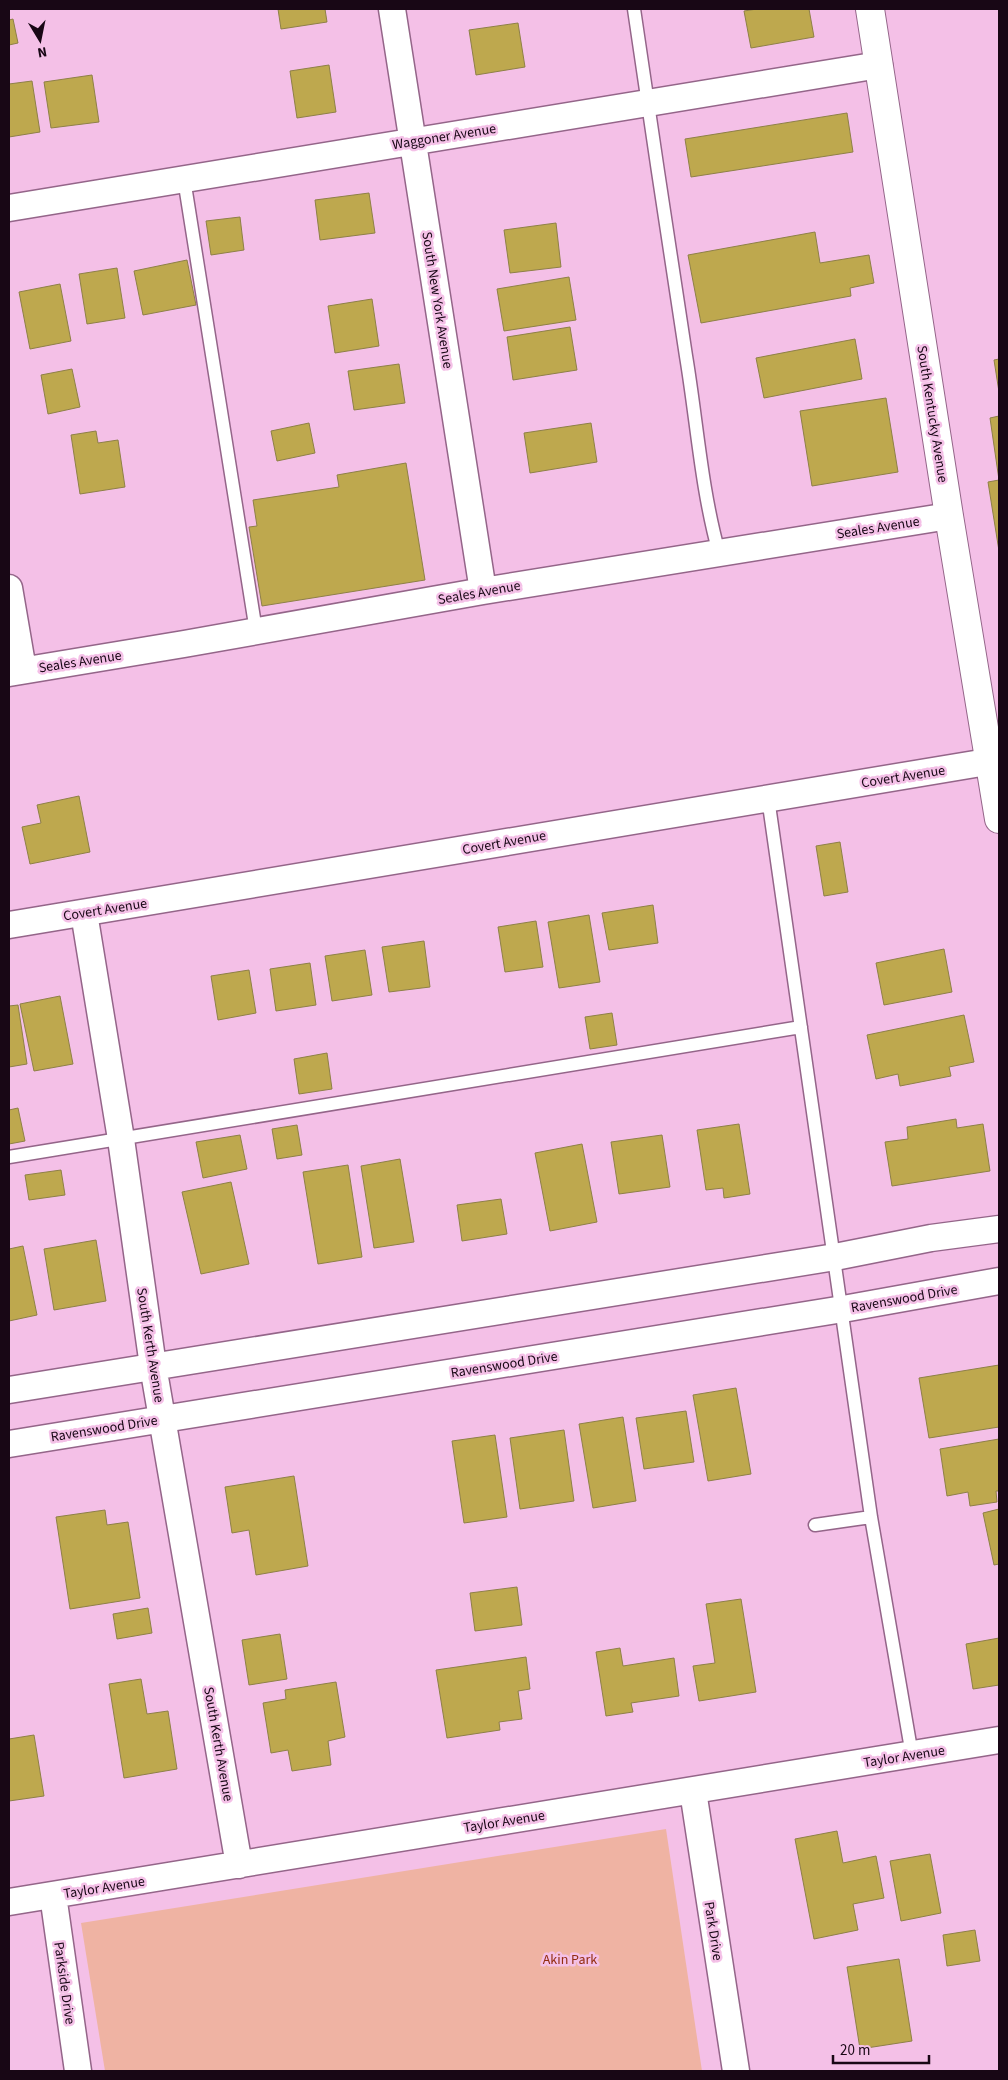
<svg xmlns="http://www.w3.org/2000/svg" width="1008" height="2080" font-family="'Source Sans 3',sans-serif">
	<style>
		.green { fill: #efb3a3 }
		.building { fill: #bea84e; stroke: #8e8047 }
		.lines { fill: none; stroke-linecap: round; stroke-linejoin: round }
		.lane-casing { stroke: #946589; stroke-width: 15 }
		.street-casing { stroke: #946589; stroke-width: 29 }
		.secondary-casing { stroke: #946589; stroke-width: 30 }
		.lane { stroke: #fff; stroke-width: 12 }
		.street { stroke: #fff; stroke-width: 26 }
		.secondary { stroke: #fff; stroke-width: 28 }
		.labels { text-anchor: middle; stroke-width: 5; stroke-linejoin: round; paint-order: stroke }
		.street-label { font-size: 14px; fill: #180715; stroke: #f4c0e7 }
		.park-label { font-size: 14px; fill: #922c10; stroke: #f4c0e7 }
	</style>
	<rect width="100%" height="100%" fill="#f4c0e7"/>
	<path class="green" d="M 666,1829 L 702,2071 L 105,2071 L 81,1923 Z"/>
	<path class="building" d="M 278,9 L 325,9 L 327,22 L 281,29 Z
		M 757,9 L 809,9 L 814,37 L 751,48 L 744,11 Z
		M 13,19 L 18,43 L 9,45 L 9,20 Z
		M 518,23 L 525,67 L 476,75 L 469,30 Z
		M 329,65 L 336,112 L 297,118 L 290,71 Z
		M 92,75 L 99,122 L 51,128 L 44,82 Z
		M 32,81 L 40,132 L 9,137 L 9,84 Z
		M 847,113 L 853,152 L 691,177 L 685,139 Z
		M 369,193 L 375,233 L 320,240 L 315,200 Z
		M 240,217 L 244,250 L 211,255 L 206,221 Z
		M 556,223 L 561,267 L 510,273 L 504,230 Z
		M 815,232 L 820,263 L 869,255 L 874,283 L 850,288 L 851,296 L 701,323 L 688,255 Z
		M 187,260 L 196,305 L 143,315 L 134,271 Z
		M 117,268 L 125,318 L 87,324 L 79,274 Z
		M 569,277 L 576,320 L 504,331 L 497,289 Z
		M 60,284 L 71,341 L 30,349 L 19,292 Z
		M 372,299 L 379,346 L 335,353 L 328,306 Z
		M 570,327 L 577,370 L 513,380 L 507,337 Z
		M 855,339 L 862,379 L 764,398 L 756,358 Z
		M 999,359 L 999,392 L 994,360 Z
		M 399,364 L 405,403 L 354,410 L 348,371 Z
		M 72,369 L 80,407 L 48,414 L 41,375 Z
		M 886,398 L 898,472 L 812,486 L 800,411 Z
		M 999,416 L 999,551 L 988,482 L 999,480 L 990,418 Z
		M 309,423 L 315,453 L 277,461 L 271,431 Z
		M 591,423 L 597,462 L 530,473 L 524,433 Z
		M 96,431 L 98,443 L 118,440 L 125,487 L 80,494 L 71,435 Z
		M 406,463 L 425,580 L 262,606 L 249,527 L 257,526 L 253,500 L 339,487 L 337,475 Z
		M 79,796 L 90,852 L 30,864 L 22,827 L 41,823 L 37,805 Z
		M 840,842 L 848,892 L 824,896 L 816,846 Z
		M 653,905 L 658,943 L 609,950 L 602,913 Z
		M 589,915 L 600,982 L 559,988 L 548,922 Z
		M 536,921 L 543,967 L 505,972 L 498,927 Z
		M 424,941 L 430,987 L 389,992 L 382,947 Z
		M 944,949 L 952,992 L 884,1005 L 876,963 Z
		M 365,950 L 372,995 L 332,1001 L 325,956 Z
		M 310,963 L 316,1005 L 276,1011 L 270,969 Z
		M 249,970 L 256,1013 L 218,1020 L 211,976 Z
		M 60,996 L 73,1064 L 34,1071 L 20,1004 Z
		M 18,1005 L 27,1064 L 9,1067 L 9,1006 Z
		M 612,1013 L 617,1045 L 590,1049 L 585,1017 Z
		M 964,1015 L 974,1062 L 949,1067 L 951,1076 L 900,1086 L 898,1074 L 876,1079 L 867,1035 Z
		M 327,1053 L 332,1089 L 299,1094 L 294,1059 Z
		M 18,1108 L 25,1141 L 9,1144 L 9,1110 Z
		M 956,1119 L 957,1128 L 983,1124 L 990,1171 L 892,1186 L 885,1142 L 908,1139 L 907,1127 Z
		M 739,1124 L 750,1194 L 724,1198 L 723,1188 L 706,1190 L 697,1130 Z
		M 297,1125 L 302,1155 L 277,1159 L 272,1129 Z
		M 240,1135 L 247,1169 L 203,1178 L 196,1142 Z
		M 662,1135 L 670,1187 L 619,1194 L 611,1142 Z
		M 582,1144 L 597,1222 L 550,1231 L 535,1153 Z
		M 400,1159 L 414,1242 L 374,1248 L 361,1166 Z
		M 348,1165 L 362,1257 L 318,1264 L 303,1172 Z
		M 61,1170 L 65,1195 L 29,1200 L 25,1175 Z
		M 231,1182 L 249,1264 L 201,1274 L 182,1192 Z
		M 501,1199 L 507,1234 L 462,1241 L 457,1205 Z
		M 96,1240 L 106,1301 L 54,1310 L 44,1249 Z
		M 23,1246 L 37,1315 L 9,1321 L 9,1249 Z
		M 999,1365 L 999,1427 L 929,1438 L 919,1378 Z
		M 736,1388 L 751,1474 L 708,1481 L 693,1395 Z
		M 686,1411 L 694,1462 L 644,1469 L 636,1418 Z
		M 623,1417 L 636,1501 L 593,1508 L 579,1424 Z
		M 564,1430 L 574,1501 L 520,1509 L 510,1438 Z
		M 495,1435 L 507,1517 L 464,1523 L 452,1441 Z
		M 999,1439 L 999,1491 L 996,1491 L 997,1502 L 970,1506 L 968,1492 L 947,1496 L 940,1449 Z
		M 294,1476 L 308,1566 L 256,1575 L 249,1530 L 232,1533 L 225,1487 Z
		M 999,1509 L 999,1564 L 994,1565 L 983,1513 Z
		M 105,1510 L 107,1525 L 128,1522 L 140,1598 L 70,1609 L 56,1517 Z
		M 517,1587 L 522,1625 L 475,1631 L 470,1593 Z
		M 741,1599 L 756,1692 L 699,1701 L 693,1666 L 715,1663 L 706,1604 Z
		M 148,1608 L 152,1633 L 117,1639 L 113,1614 Z
		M 280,1634 L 287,1679 L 249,1685 L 242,1640 Z
		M 999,1638 L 999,1685 L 973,1689 L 966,1644 Z
		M 620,1648 L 623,1666 L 674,1658 L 679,1696 L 631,1703 L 633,1712 L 606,1716 L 596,1652 Z
		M 526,1657 L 530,1689 L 518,1691 L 522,1719 L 499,1722 L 500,1730 L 447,1738 L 436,1670 Z
		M 141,1679 L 147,1714 L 168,1711 L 177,1769 L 124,1778 L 109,1684 Z
		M 336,1682 L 345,1737 L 328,1741 L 331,1765 L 292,1771 L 288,1750 L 271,1753 L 263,1703 L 286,1699 L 285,1690 Z
		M 34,1735 L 44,1796 L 9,1801 L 9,1739 Z
		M 837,1831 L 843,1863 L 876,1856 L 884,1898 L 853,1904 L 858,1930 L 814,1939 L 795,1839 Z
		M 930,1854 L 941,1913 L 901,1921 L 890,1861 Z
		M 975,1930 L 980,1961 L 947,1966 L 943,1935 Z
		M 899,1959 L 912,2041 L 860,2049 L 847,1967 Z"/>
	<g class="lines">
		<g class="lane-casing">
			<path id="lane" d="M 634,9 C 651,125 668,240 686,356 C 697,422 701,488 719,553
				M 184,179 L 256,631
				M 768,798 L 871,1517 L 912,1755
				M 9,1157 L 801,1027
				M 815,1525 L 871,1517"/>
		</g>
		<g class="street-casing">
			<path id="street" d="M 392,9 L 483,591
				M 9,208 L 879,65
				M 9,588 L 23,670
				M 9,673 L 184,644 L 483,591 L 949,516
				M 84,913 L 121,1139 L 153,1366 L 239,1865
				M 9,925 L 999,760
				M 9,1390 L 835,1257 L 931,1238 L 999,1229
				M 9,1444 L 843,1309 L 999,1281
				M 693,1791 L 736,2071
				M 53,1895 L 78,2071
				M 9,1902 L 999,1740"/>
		</g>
		<g class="secondary-casing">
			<path id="secondary" d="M 870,9 L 949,516 L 999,819"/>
		</g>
		<use href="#lane" class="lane"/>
		<use href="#street" class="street"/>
		<use href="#secondary" class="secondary"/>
	</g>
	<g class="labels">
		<g class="street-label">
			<text transform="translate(444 136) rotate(-9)" y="5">Waggoner Avenue</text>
			<text transform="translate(438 300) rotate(81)" y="5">South New York Avenue</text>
			<text transform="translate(933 414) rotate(81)" y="5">South Kentucky Avenue</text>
			<text transform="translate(878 527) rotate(-9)" y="5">Seales Avenue</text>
			<text transform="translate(479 592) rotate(-10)" y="5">Seales Avenue</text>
			<text transform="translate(80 661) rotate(-9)" y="5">Seales Avenue</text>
			<text transform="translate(903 776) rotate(-9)" y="5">Covert Avenue</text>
			<text transform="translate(504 842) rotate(-10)" y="5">Covert Avenue</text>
			<text transform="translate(105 909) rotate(-9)" y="5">Covert Avenue</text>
			<text transform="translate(904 1298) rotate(-10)" y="5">Ravenswood Drive</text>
			<text transform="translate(151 1345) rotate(81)" y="5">South Kerth Avenue</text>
			<text transform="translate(504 1364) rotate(-9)" y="5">Ravenswood Drive</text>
			<text transform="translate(104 1428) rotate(-9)" y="5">Ravenswood Drive</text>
			<text transform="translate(219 1744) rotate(80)" y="5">South Kerth Avenue</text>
			<text transform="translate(904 1756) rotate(-9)" y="5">Taylor Avenue</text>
			<text transform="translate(504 1821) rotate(-9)" y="5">Taylor Avenue</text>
			<text transform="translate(104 1887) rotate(-9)" y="5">Taylor Avenue</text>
			<text transform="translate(714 1931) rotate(81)" y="5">Park Drive</text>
			<text transform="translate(65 1983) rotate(82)" y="5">Parkside Drive</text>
		</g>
		<g class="park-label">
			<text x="570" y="1964">Akin Park</text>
		</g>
	</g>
	<rect width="1008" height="2080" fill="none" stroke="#180715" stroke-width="20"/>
	<g transform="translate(40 40) rotate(170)" stroke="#f4c0e7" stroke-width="4" paint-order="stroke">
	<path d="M0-4L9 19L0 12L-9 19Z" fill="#180715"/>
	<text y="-8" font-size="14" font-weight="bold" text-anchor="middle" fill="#180715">N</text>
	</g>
	<path d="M833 2055v8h96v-8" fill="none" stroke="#180715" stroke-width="2.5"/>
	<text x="840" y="2055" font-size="15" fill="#180715" stroke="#f4c0e7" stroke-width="4" paint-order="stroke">20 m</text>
</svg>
